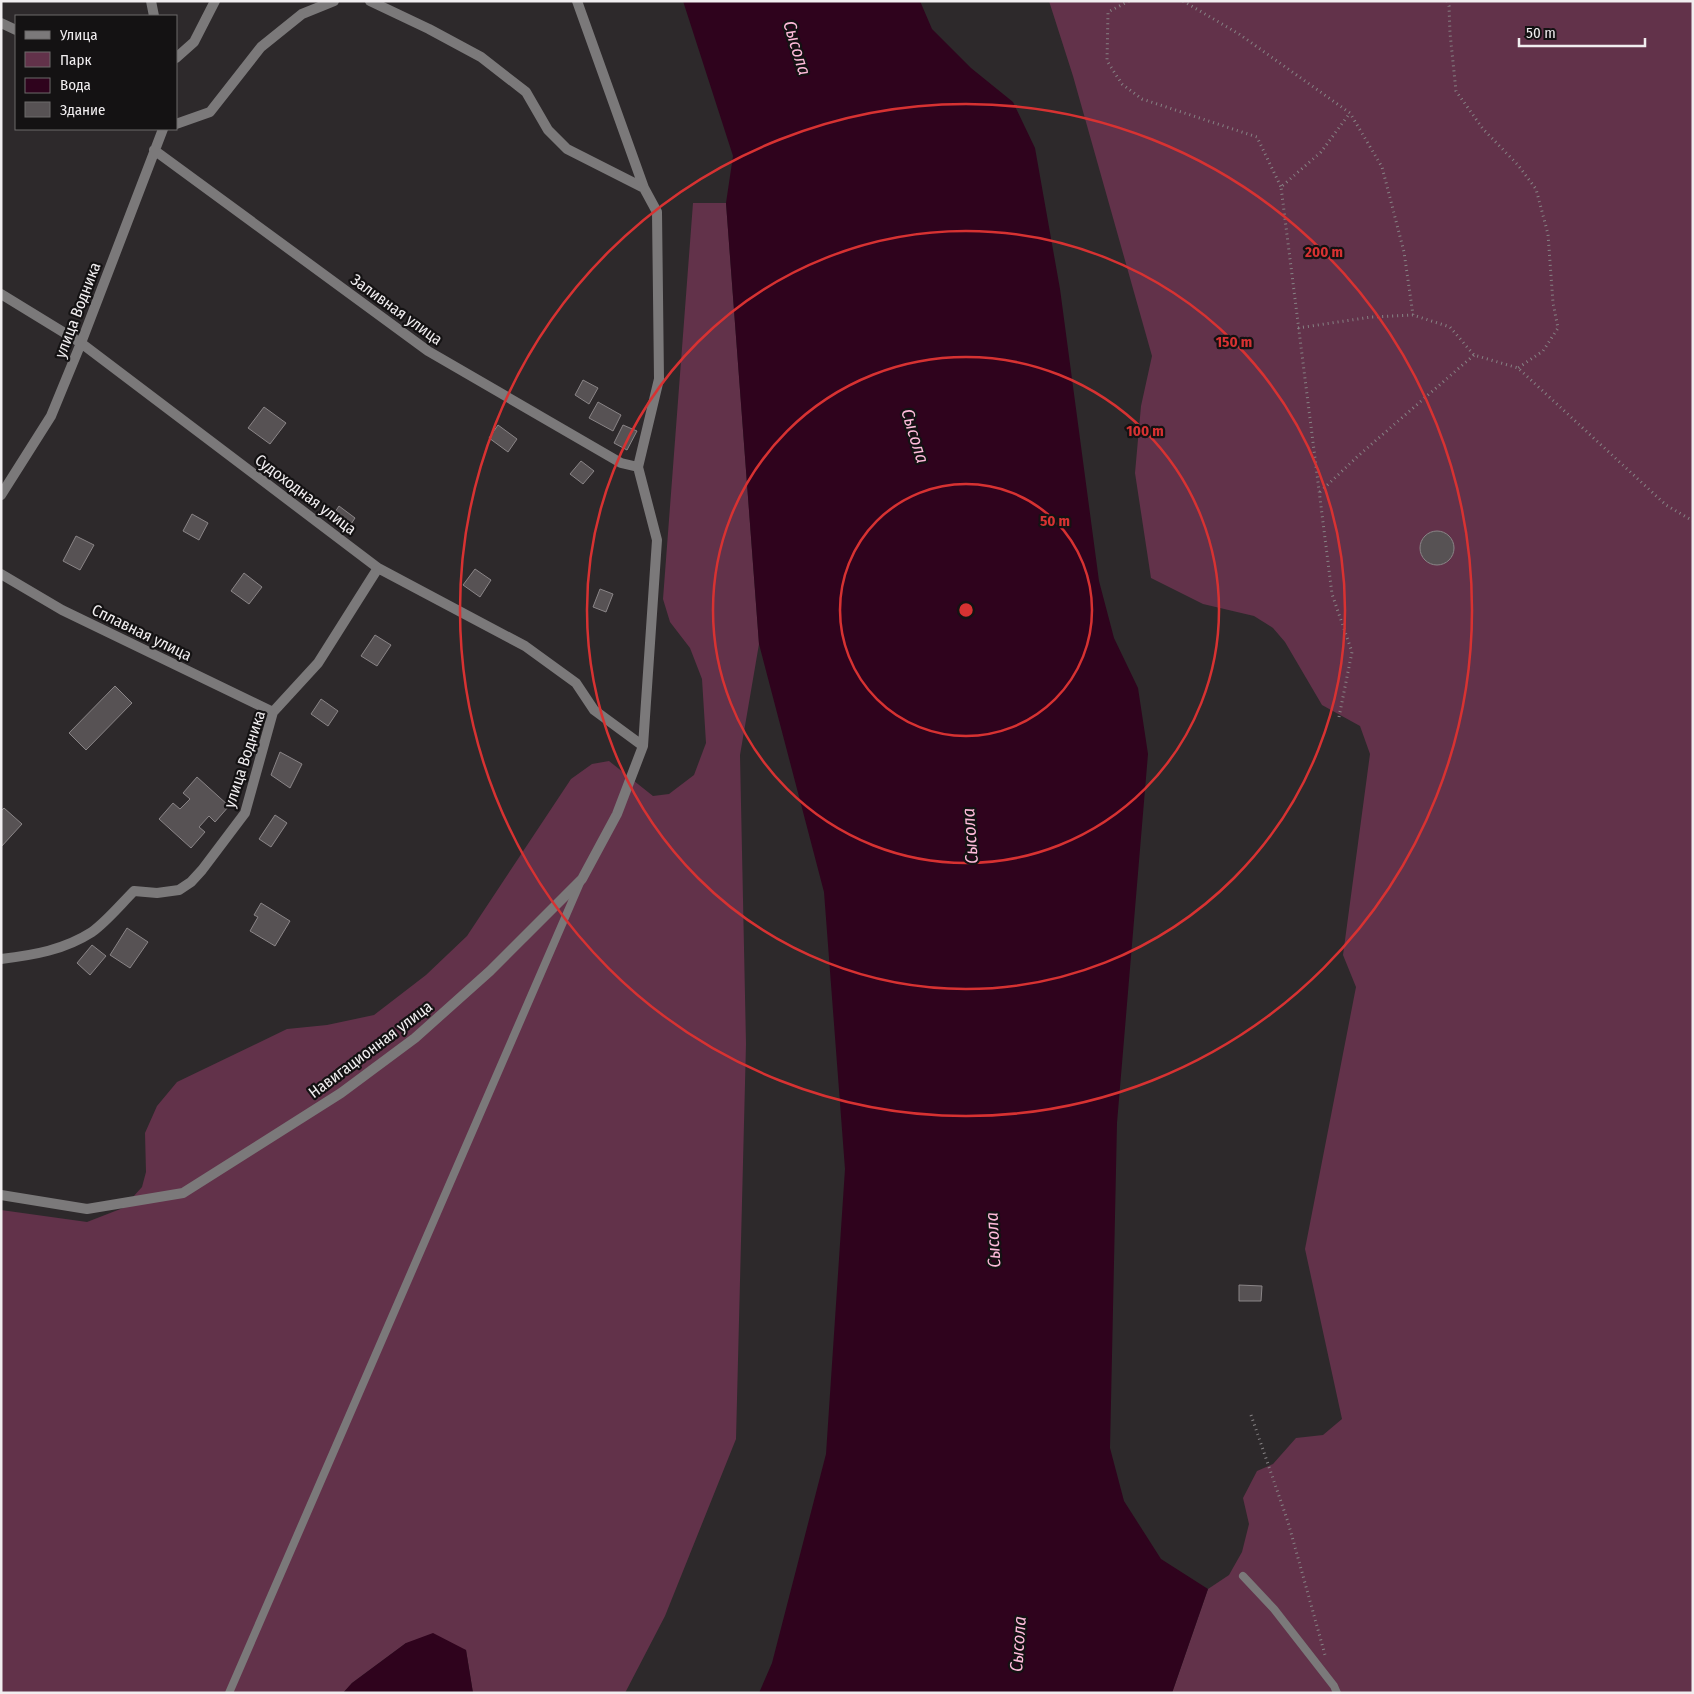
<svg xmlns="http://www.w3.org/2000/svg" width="1694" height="1694" font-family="'Fira Sans Condensed',sans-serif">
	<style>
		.green { fill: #62324a }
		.water { fill: #2f031d }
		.building { fill: #575254; stroke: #8a8587 }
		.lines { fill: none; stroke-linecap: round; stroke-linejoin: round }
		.path { stroke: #868284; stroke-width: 3; stroke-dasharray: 1 4; stroke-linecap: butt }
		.lane { stroke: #7b797a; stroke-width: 8 }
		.street { stroke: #7b797a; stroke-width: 10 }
		.ring { fill: none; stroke: #d73232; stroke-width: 2.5 }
		.labels { text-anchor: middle; stroke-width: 4.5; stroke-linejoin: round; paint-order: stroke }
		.street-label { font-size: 16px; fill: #f1eef0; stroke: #141213 }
		.water-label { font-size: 18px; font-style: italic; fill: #febbda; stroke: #141213 }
		.centre { fill: #d73232; stroke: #141213; stroke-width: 2.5 }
		.ring-label { font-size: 15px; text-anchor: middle; font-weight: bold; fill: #d73232; stroke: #141213; stroke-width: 4.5; stroke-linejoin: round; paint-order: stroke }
	</style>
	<rect width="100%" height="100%" fill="#2d292b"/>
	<path class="green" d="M 1049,1 L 1693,1 L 1693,1693 L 1172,1693 L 1208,1589 L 1229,1575 L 1242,1552 L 1249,1524 L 1243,1498 L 1257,1471 L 1273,1464 L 1296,1438 L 1323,1435 L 1342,1419 L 1305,1249 L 1356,987 L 1343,955 L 1370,754 L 1360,726 L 1322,705 L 1285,642 L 1273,628 L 1254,616 L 1203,604 L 1151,578 L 1135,473 L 1141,406 L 1152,356 L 1073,76 Z
		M 693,203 L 726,203 L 759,644 L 740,755 L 746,1044 L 736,1439 L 665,1616 L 625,1693 L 473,1693 L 466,1650 L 406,1643 L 352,1683 L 343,1693 L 1,1693 L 1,1210 L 87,1222 L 123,1208 L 142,1187 L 146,1172 L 145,1133 L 157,1106 L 177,1082 L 287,1029 L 327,1025 L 374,1015 L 426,975 L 467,936 L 571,779 L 592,764 L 609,761 L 653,796 L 669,794 L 694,775 L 706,743 L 702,679 L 690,648 L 670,622 L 663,599 Z"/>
	<path class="water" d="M 683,1 L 920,1 L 932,29 L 971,68 L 1013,102 L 1035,148 L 1060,289 L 1099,581 L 1114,638 L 1138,688 L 1148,754 L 1117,1123 L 1110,1448 L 1124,1501 L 1161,1559 L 1208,1589 L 1172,1693 L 759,1693 L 772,1663 L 826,1454 L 845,1169 L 824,892 L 759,644 L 726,203 L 733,156 Z
		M 433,1633 L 466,1650 L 473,1693 L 343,1693 L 352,1683 L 406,1643 Z"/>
	<path class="building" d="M 583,380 L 598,388 L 589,404 L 575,395 Z
		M 598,402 L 621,415 L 613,431 L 589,418 Z
		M 264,407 L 286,423 L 270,444 L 248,428 Z
		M 498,425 L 517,439 L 508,452 L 489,438 Z
		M 623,425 L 637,431 L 627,450 L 614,443 Z
		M 581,461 L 594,471 L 583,484 L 570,474 Z
		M 339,506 L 355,518 L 349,527 L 333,515 Z
		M 192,514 L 208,523 L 199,540 L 183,531 Z
		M1420 548a17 17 0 1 1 34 0a17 17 0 1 1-34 0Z
		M 76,536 L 94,545 L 80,570 L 63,561 Z
		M 475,569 L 491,580 L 480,597 L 463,585 Z
		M 244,573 L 262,587 L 249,604 L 231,591 Z
		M 600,589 L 613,594 L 606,612 L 593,607 Z
		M 375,635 L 391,645 L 377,666 L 361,656 Z
		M 115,686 L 132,703 L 86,750 L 69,733 Z
		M 321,699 L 338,711 L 328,726 L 311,714 Z
		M 280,752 L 302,764 L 290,788 L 271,775 Z
		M 197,777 L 229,806 L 215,822 L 209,816 L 199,827 L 205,832 L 191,848 L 159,819 L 173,803 L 180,809 L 190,799 L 183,793 Z
		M 4,808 L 22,824 L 1,847 L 1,811 Z
		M 275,815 L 287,823 L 271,847 L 259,839 Z
		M 261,903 L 290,921 L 275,946 L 250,931 L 258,917 L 254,915 Z
		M 127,928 L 148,942 L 130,968 L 110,955 Z
		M 92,945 L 106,956 L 90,975 L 77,963 Z
		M 1239,1285 L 1262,1286 L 1261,1301 L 1239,1301 Z"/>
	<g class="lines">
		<path class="path" d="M 1129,1 L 1108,12 L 1107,61 L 1122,84 L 1142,99 L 1257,137 L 1281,187
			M 1183,1 L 1239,34 L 1350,113 L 1382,167 L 1404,252 L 1413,315
			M 1447,1 L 1449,6 L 1450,33 L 1456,91 L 1483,129 L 1518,165 L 1536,189 L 1548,234 L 1553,303 L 1558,328 L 1543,351 L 1518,368
			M 1298,328 L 1371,317 L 1413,315 L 1450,327 L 1474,355 L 1518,368 L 1666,505 L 1693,521
			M 1320,492 L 1358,456 L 1474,355
			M 1339,717 L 1352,652 L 1332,594 L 1281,187 L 1321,152 L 1350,113
			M 1251,1415 L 1288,1522 L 1325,1655"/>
		<path class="lane" d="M 1243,1576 L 1274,1609 L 1334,1686 L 1337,1693
			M 229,1693 L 580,883"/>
		<path class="street" d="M 151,1 L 154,16
			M 370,1 L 429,29 L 481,57 L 526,92 L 548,130 L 567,149 L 644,188
			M 1,23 L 16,30
			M 176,58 L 194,42 L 215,1
			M 176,124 L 210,112 L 261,47 L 302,14 L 334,1
			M 154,150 L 428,351 L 621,463 L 638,467
			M 1,294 L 81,343 L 378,568 L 525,646 L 576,683 L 594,710 L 643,746
			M 1,495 L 51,416 L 81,343 L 163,129
			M 1,574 L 62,610 L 273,712
			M 1,959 C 34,955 64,950 92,932 C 107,921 121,904 134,891 L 157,893 L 179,890 L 191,882 L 202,870 L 245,813 L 273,712 L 318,663 L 378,568
			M 1,1195 L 87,1209 L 183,1193 L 341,1093 L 415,1038 L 490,971 L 582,879 L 617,814 L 643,746 L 657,540 L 638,467 L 659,379 L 657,212 L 644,188 L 577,1"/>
	</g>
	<g class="ring">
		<circle cx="966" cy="610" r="126"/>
		<circle cx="966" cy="610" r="253"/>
		<circle cx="966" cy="610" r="379"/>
		<circle cx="966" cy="610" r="506"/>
	</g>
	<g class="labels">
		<g class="street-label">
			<text transform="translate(397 309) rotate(36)" y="6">Заливная улица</text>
			<text transform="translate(77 310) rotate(-69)" y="6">улица Водника</text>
			<text transform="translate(306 494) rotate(37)" y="6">Судоходная улица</text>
			<text transform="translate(142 632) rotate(26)" y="6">Сплавная улица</text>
			<text transform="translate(244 759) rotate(-72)" y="6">улица Водника</text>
			<text transform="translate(370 1049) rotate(-37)" y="6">Навигационная улица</text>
		</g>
		<g class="water-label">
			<text transform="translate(797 48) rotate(73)" y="6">Сысола</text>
			<text transform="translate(915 436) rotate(73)" y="6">Сысола</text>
			<text transform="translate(970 836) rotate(-94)" y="6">Сысола</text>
			<text transform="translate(993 1240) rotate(-93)" y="6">Сысола</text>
			<text transform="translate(1018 1644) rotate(-86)" y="6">Сысола</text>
		</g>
	</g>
	<circle cx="966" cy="610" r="8" class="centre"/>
	<g class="ring-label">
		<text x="1324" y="257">200 m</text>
		<text x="1234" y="347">150 m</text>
		<text x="1145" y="436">100 m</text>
		<text x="1055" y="526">50 m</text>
	</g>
	<rect width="1694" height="1694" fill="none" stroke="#f1eef0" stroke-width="5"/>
	<rect x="15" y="15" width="162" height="115" fill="#141213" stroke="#6c6a6b"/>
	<rect x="25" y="31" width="25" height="8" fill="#7b797a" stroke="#6c6a6b"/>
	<text x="60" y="40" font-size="15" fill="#f1eef0">Улица</text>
	<rect x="25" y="52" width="25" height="15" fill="#62324a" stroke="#6c6a6b"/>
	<text x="60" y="65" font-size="15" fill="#f1eef0">Парк</text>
	<rect x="25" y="78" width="25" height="15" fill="#2f031d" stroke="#6c6a6b"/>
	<text x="60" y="90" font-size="15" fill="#f1eef0">Вода</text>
	<rect x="25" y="102" width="25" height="15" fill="#575254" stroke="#6c6a6b"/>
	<text x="60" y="115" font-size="15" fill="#f1eef0">Здание</text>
	<path d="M1519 38v8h126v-8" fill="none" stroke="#f1eef0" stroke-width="2.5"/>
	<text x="1526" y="38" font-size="15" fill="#f1eef0" stroke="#141213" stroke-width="4" paint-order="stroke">50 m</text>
</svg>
